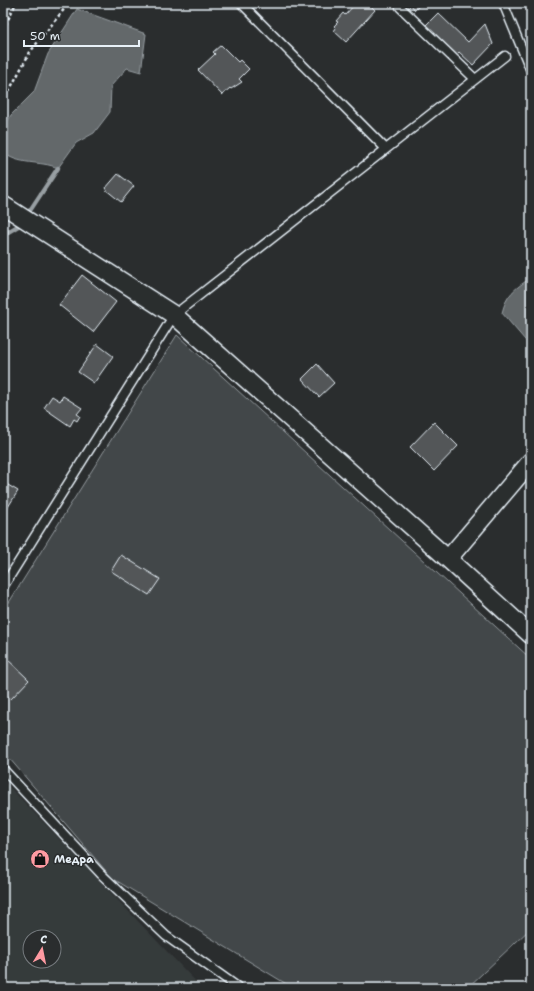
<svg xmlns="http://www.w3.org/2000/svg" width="534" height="991" font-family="'Shantell Sans',sans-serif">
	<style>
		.built { fill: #363a3b; fill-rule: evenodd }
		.green { fill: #424648; stroke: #959ca0 }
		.water { fill: #63686b; stroke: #989fa3 }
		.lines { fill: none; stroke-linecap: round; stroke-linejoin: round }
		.stream { stroke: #989fa3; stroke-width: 4.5 }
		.building { fill: #535759; stroke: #e8f1f8 }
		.lane-casing { stroke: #e8f1f8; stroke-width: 11 }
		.street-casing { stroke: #e8f1f8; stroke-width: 20 }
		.path { stroke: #e8f1f8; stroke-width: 2.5; stroke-dasharray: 3 3; stroke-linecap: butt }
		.lane { stroke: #2a2d2e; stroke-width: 8 }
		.street { stroke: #2a2d2e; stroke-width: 17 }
		.labels { text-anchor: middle; stroke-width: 3; stroke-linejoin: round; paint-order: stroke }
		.poi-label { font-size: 11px; font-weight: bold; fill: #e8f1f8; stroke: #2a2d2e; text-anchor: start }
	</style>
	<rect width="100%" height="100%" fill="#2a2d2e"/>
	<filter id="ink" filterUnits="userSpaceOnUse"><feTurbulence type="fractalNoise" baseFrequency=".025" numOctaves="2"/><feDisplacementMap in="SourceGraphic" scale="8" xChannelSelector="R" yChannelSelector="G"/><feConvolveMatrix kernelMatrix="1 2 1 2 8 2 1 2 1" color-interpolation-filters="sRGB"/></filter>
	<g filter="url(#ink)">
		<path class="built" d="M 3,780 L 202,988 L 3,988 ZM 30,937 L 54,937 L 54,961 L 30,961 Z"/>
		<path class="green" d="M 177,335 L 531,659 L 531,928 L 467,988 L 293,988 L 112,878 L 3,751 L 3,612 Z"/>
		<path class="water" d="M 77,9 L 146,34 L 141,72 L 127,68 L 111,86 L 110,112 L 94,133 L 76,143 L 58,168 C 40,160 18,166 3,152 L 3,130 L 11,115 L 34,92 L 48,54 Z
			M 531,278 L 531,347 L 502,313 C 506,295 515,288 531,278 Z"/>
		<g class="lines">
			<path class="stream" d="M 27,215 L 58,168
				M 3,235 L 18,226"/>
		</g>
		<path class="building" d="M 356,3 L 368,3 L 375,10 L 346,42 L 334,31 L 336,28 L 334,26 L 338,22 L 336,21 L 343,13 L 345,15 Z
			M 403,3 L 422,3 L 415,10 L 411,5 L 408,8 Z
			M 438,13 L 468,42 L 485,24 L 493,44 L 473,65 L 459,52 L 454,57 L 423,28 Z
			M 221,45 L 238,62 L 240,60 L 249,69 L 239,79 L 242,82 L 231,89 L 230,88 L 222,95 L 198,70 L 215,54 L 213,52 Z
			M 118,174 L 134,186 L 121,202 L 105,189 Z
			M 82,275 L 116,302 L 93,332 L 59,305 Z
			M 97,344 L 113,356 L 94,383 L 78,372 Z
			M 317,364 L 334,383 L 319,397 L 302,379 Z
			M 52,396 L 60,401 L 63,396 L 82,408 L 77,414 L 80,416 L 77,421 L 74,419 L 70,426 L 44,408 Z
			M 434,422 L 458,446 L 434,471 L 410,447 Z
			M 3,482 L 18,491 L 3,515 Z
			M 121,555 L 160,579 L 149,595 L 111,571 Z
			M 3,655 L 29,680 L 11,699 L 3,692 Z"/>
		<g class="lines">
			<g class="lane-casing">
				<path id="lane" d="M 241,3 L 386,149
					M 503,3 L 531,71
					M 400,7 L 475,79
					M 3,587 L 174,315 L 505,56
					M 3,769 L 101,874 L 166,936 L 239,988"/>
			</g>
			<g class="street-casing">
				<path id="street" d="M 3,205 L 174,315 L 448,559 L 531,635
					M 448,559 L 531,461"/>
			</g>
			<path class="path" d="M 3,30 L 16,3
				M 3,102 L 30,52 L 65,8 L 67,3"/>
			<use href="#lane" class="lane"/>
			<use href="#street" class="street"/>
		</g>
	</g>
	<defs>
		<g id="shop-disc" transform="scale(1)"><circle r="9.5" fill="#ff9aa2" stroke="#2a2d2e"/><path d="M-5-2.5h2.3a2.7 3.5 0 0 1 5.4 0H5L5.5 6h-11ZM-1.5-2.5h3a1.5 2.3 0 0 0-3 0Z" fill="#111"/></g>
	</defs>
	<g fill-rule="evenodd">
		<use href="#shop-disc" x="40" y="859"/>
	</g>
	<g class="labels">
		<g class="poi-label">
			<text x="54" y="863">Медра</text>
		</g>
	</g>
	<rect width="534" height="991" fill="none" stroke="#2a2d2e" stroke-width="16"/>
	<rect x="8" y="8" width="518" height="975" fill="none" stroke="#e8f1f8" stroke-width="1.5" filter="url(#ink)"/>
	<g transform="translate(42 949) rotate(10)"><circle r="19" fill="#2a2d2e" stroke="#767b7f"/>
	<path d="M0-3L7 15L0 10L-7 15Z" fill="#ff9aa2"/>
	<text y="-6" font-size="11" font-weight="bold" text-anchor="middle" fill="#e8f1f8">С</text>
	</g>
	<path d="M24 40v6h115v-6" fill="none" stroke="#e8f1f8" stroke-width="2"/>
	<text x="30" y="40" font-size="12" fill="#e8f1f8" stroke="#2a2d2e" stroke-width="3" paint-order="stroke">50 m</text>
</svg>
